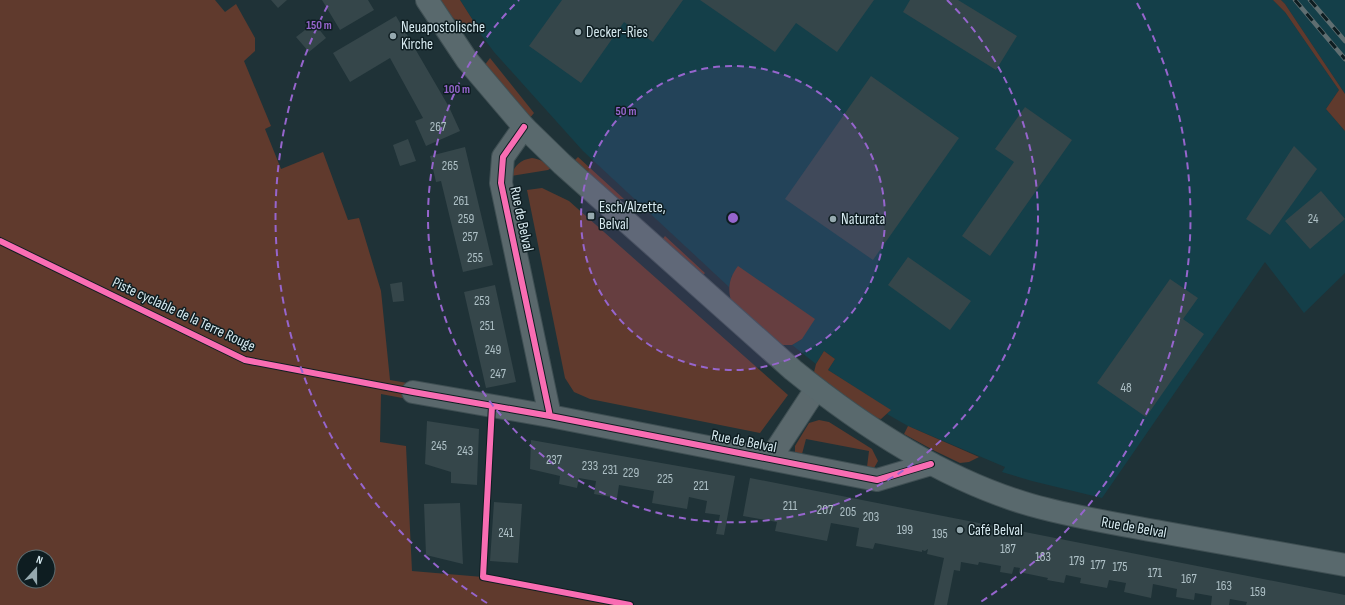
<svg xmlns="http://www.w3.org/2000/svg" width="1345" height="605" font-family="'Sofia Sans Condensed',sans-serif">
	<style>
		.built { fill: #143f49 }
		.green { fill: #603a2d; fill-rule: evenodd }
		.building { fill: #35464a }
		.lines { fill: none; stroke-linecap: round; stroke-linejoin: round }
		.minor-casing { stroke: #3f4f53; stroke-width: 24 }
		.secondary-casing { stroke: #3f4f53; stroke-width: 24 }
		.minor { stroke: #5a686c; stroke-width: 22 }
		.secondary { stroke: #59696d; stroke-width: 22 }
		.rail-casing { stroke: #606e71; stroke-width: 4.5 }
		.rail { stroke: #0e1d21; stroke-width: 3; stroke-dasharray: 9; stroke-linecap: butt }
		.cycleway-casing { stroke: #0e1d21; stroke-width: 8 }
		.cycleway { stroke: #f96db3; stroke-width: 6 }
		.ring { fill: none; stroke: #9665cd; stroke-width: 2; stroke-dasharray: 7 5 }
		.poi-dot { fill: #96a9af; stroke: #0e1d21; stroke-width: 1.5 }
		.labels { text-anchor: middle; stroke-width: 3; stroke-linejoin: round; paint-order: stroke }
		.number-label { font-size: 13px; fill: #aec0c6 }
		.poi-label { font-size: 15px; fill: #d6e9ef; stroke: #0e1d21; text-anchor: start }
		.street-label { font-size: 15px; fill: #d6e9ef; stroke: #0e1d21 }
		.centre { fill: #9665cd; stroke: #0e1d21; stroke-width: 2 }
		.ring-label { font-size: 12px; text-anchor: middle; font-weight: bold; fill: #9665cd; stroke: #0e1d21; stroke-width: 3; stroke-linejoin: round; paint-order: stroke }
	</style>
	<rect width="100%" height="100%" fill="#1f3237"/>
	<path class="built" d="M 460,0 L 1273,0 L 1285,12 L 1339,90 L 1326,109 L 1345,131 L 1345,273 L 1304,313 L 1265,262 L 1102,498 L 1032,481 L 1002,472 L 1005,467 L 908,426 L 887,414 L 890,410 L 828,370 L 835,359 L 824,351 L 816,364 L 792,345 L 802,339 L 732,275 L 729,287 L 583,151 L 494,52 L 476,28 L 474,22 Z
		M 1281,0 L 1345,0 L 1345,94 L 1285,4 Z"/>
	<path class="green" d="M 0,0 L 215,0 L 225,12 L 236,4 L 255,38 L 255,51 L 244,61 L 271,126 L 265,129 L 281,169 L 323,152 L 348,220 L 359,218 L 381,291 L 390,380 L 413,384 L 413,400 L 381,394 L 380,442 L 406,446 L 412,571 L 483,577 L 630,605 L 0,605 ZM 24,557 L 48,557 L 48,581 L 24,581 Z
		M 438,0 L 460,0 L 474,22 L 476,28 L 466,28 L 447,13 Z
		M 1273,0 L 1281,0 L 1285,4 L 1345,94 L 1345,131 L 1326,109 L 1339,90 L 1285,12 Z
		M 490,58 L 534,113 L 529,119 L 484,66 Z
		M 578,157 L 624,199 L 619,199 L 613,197 L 574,161 Z
		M 532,158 C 540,159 545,162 551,168 L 548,170 L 511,176 C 515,165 520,160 532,158 Z
		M 542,188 L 569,201 L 788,395 L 760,433 L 590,399 L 574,392 L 565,378 L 527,190 Z
		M 665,236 L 705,273 L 701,277 L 661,241 Z
		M 738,266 L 815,319 L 802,339 L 792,345 L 783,345 L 773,341 L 732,304 C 727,289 729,278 738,266 Z
		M 824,351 L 835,359 L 828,370 L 891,410 L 881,419 L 869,417 L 820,383 L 814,372 L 816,364 Z
		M 819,420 L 829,422 L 872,449 L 878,461 L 874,468 L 867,467 L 869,451 L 806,439 L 802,454 L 795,452 L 795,446 L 809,423 Z
		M 908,426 L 979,457 L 969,462 L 960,463 L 935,451 L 904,434 Z"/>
	<path class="building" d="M 271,0 L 287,0 L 278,8 Z
		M 322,0 L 368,0 L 374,10 L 340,30 Z
		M 562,0 L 683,0 L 653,42 L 624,22 L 581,83 L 529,46 Z
		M 700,0 L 874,0 L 837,52 L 796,23 L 775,52 Z
		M 910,0 L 958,0 L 1017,36 L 996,70 L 903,12 Z
		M 396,16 L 449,107 L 460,131 L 426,146 L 415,121 L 423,118 L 390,58 L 350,82 L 333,53 Z
		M 314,23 L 326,38 L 309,52 L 296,37 Z
		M 871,76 L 959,138 L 873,260 L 785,199 Z
		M 1025,107 L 1072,140 L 990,256 L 962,236 L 1014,162 L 995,149 Z
		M 408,139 L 416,161 L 400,166 L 393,145 Z
		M 1294,146 L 1317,169 L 1270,235 L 1246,219 Z
		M 465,147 L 493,265 L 463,272 L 441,181 L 436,182 L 430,156 Z
		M 1321,191 L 1345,219 L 1310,249 L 1285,221 Z
		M 908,257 L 971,301 L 950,330 L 888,285 Z
		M 1170,279 L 1198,298 L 1183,319 L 1204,334 L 1146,417 L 1097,383 Z
		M 402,282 L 404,301 L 393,302 L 390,284 Z
		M 495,285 L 516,382 L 486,388 L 464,292 Z
		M 427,421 L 479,429 L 477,485 L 451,483 L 451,472 L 425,464 Z
		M 531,440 L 735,476 L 724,535 L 716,534 L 720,515 L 705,513 L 707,501 L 689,497 L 687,509 L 652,503 L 654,491 L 619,485 L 617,498 L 594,494 L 596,481 L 579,478 L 577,488 L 559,484 L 560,476 L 530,469 Z
		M 750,478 L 1345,595 L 1345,605 L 1246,605 L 1247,602 L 1230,599 L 1229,605 L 1211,605 L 1212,596 L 1195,593 L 1194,600 L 1176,597 L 1177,589 L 1153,584 L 1151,598 L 1124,592 L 1126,583 L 1109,580 L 1107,588 L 1080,583 L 1081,578 L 1066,575 L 1064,583 L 1047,580 L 1048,578 L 1019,572 L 1020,568 L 1014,567 L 1012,574 L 1000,572 L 1001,566 L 979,562 L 978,565 L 961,562 L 960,571 L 954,570 L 947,605 L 934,605 L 944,558 L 927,554 L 928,549 L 925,551 L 922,550 L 922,552 L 875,543 L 873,549 L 856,546 L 859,528 L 831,523 L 827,541 L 775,531 L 777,522 L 743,516 Z
		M 494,502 L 522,504 L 518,563 L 490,561 Z
		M 460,503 L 463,564 L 426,555 L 424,504 Z"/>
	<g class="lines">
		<g class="minor-casing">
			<path id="minor" d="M 524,127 L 503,157 L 501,183 L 550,416
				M 413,392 L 550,416 L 877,480 L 931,464
				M 770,459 L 816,389"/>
		</g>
		<g class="secondary-casing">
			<path id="secondary" d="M 427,0 L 467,60 L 524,127 L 562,164 L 793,370 C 862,426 944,480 1031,505 C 1073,517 1117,524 1161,532 C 1222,543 1284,554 1345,565"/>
		</g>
		<use href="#minor" class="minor"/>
		<use href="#secondary" class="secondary"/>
		<g class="rail-casing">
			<path id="rail" d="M 1295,0 L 1345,59
				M 1310,0 L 1345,41"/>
		</g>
		<use href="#rail" class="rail"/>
		<g class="cycleway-casing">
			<path id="cycleway" d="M 524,127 L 503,157 L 501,183 L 550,416
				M 0,241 L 245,360 L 413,392 L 550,416 L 877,480 L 931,464
				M 492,406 L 483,577 L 630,605"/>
		</g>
		<use href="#cycleway" class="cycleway"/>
	</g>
	<circle cx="733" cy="218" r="152" fill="#9665cd" fill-opacity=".12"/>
	<g class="ring">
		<circle cx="733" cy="218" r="152"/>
		<path d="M947 0A305 305 0 1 1 519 0"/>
		<path d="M487 603A457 457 0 0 1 329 3M1137 3A457 457 0 0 1 979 603"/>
	</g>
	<g class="poi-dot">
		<circle cx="578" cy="32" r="4"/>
		<circle cx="393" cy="36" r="4"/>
		<rect x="587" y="212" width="8" height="8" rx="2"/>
		<circle cx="833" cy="219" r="4"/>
		<circle cx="960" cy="530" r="4"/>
	</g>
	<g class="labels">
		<g class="number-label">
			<text x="438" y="131">267</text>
			<text x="450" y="170">265</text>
			<text x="461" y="205">261</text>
			<text x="466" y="223">259</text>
			<text x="1313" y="223">24</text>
			<text x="470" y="241">257</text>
			<text x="475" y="262">255</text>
			<text x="482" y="305">253</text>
			<text x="487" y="330">251</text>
			<text x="493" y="354">249</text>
			<text x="498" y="378">247</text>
			<text x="1126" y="392">48</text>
			<text x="439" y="450">245</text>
			<text x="465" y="455">243</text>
			<text x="554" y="464">237</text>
			<text x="590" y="470">233</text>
			<text x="610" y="474">231</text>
			<text x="631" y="477">229</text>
			<text x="665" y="483">225</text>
			<text x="701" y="490">221</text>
			<text x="790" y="510">211</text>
			<text x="825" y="514">207</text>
			<text x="848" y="516">205</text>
			<text x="871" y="521">203</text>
			<text x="905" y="534">199</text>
			<text x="506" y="537">241</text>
			<text x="940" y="538">195</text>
			<text x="1008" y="553">187</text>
			<text x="1043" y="561">183</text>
			<text x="1077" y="565">179</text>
			<text x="1098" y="569">177</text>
			<text x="1120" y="571">175</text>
			<text x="1155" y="577">171</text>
			<text x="1189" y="583">167</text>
			<text x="1224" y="590">163</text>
			<text x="1258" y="596">159</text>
		</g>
		<g class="poi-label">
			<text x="401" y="32">Neuapostolische<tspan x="401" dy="17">Kirche</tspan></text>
			<text x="586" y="37">Decker-Ries</text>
			<text x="599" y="212">Esch/Alzette,<tspan x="599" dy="17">Belval</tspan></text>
			<text x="841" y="224">Naturata</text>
			<text x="968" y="535">Café Belval</text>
		</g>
		<g class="street-label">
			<text transform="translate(522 219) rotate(78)" y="5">Rue de Belval</text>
			<text transform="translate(184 314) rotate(25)" y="5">Piste cyclable de la Terre Rouge</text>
			<text transform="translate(744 441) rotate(11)" y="5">Rue de Belval</text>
			<text transform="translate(1134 527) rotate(10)" y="5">Rue de Belval</text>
		</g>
	</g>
	<circle cx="733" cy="218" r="6" class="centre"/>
	<g class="ring-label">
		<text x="319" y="29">150 m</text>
		<text x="457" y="93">100 m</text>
		<text x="626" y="115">50 m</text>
	</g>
	<g transform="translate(36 569) rotate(21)"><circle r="19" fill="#0e1d21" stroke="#5e6f73"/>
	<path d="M0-3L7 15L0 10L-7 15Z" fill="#96a9af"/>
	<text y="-6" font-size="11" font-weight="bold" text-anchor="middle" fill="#d6e9ef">N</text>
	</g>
</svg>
